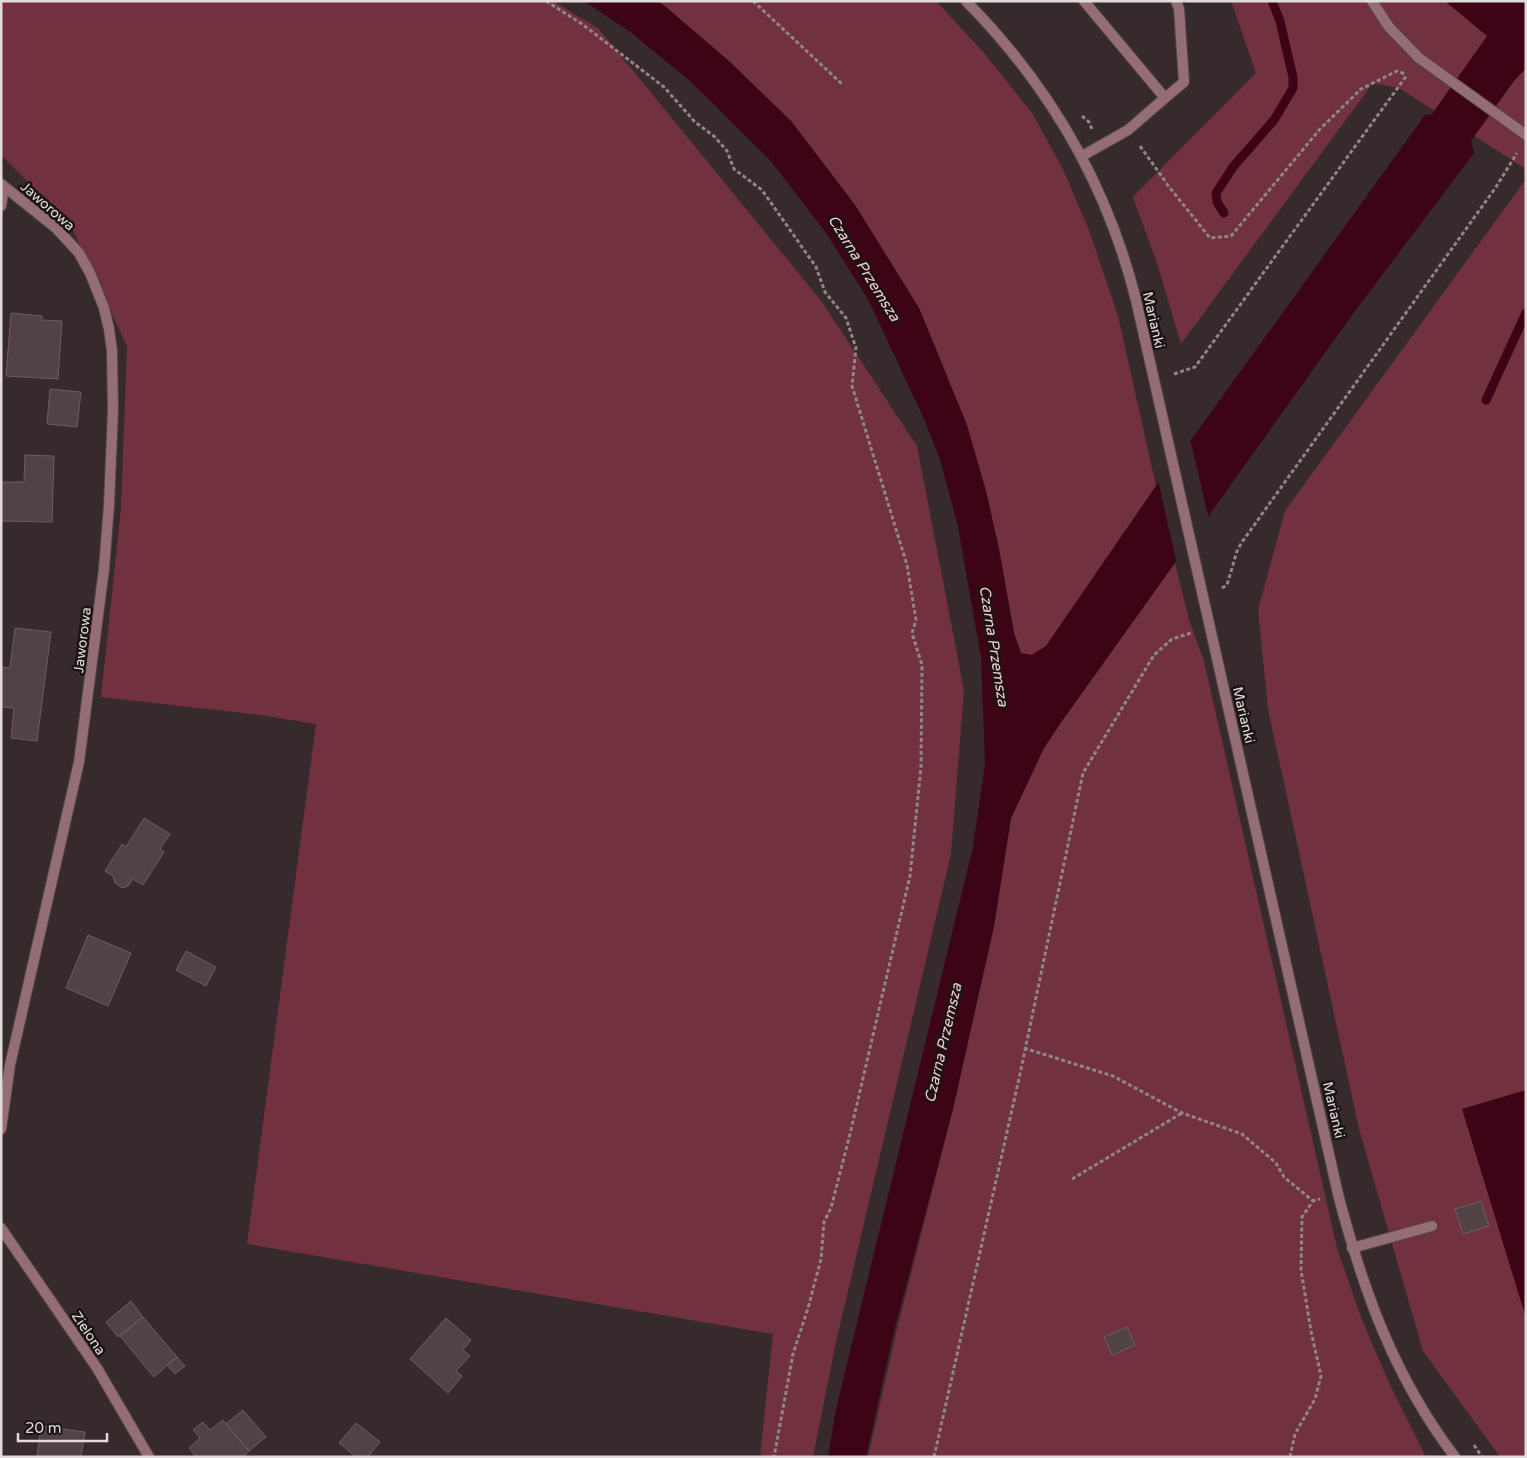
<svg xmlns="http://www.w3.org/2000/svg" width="1527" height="1458" font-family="'Varela Round',sans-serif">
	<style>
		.green { fill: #72313f }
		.water { fill: #3d0416 }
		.pier { fill: #372a2c }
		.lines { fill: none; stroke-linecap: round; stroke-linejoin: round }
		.stream { stroke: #3d0416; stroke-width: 9 }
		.building { fill: #514345; stroke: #6c5d5f }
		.lane-casing { stroke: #534648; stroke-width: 12 }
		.street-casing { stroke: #534648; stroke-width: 12 }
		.path { stroke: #908587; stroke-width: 3; stroke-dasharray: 4 2.5; stroke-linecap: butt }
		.lane { stroke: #946e74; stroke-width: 10 }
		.street { stroke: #946e74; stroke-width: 10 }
		.labels { text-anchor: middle; stroke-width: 5; stroke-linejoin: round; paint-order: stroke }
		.street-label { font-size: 14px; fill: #e3dadc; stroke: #1a1415 }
		.water-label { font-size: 15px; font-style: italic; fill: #f7c7cf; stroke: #1a1415 }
	</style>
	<rect width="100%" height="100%" fill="#372a2c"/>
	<path class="green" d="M 1,1 L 553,1 L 599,29 L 822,302 L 917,446 L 964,690 L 951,854 L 836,1342 L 813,1457 L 760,1457 L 773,1334 L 247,1244 L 316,724 L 260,715 L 101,697 L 121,508 L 127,346 L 70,224 L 1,155 Z
		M 658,1 L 936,1 L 984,53 L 1032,113 L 1062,167 L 1089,230 L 1118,316 L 1156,486 L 1046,646 L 1032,655 L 1021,654 L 1014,633 L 999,549 L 986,491 L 942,363 L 919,308 L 855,205 L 791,121 L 730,62 Z
		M 1231,1 L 1445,1 L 1526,67 L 1526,169 L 1399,88 L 1373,83 L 1181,344 L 1157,263 L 1133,197 L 1256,73 Z
		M 1526,179 L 1526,1457 L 1500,1457 L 1423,1351 L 1359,1129 L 1268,709 L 1258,610 L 1285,511 Z
		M 1175,563 L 1189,620 L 1204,661 L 1337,1248 L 1362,1320 L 1390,1385 L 1426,1457 L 868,1457 L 897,1329 L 953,1109 L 994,926 L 1011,818 L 1044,748 L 1062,721 Z"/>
	<path class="water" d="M 584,1 L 658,1 L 666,7 L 730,62 L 791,121 L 855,205 L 919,308 L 967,425 L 986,491 L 999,549 L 1014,633 L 1021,653 L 1032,655 L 1046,646 L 1156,486 L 1194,436 L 1425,115 L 1432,114 L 1487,36 L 1445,1 L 1526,1 L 1526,68 L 1514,81 L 1471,141 L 1474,153 L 1352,315 L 1062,721 L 1044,748 L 1011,818 L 994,926 L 953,1109 L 893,1335 L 866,1457 L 828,1457 L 836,1409 L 973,847 L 985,764 L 981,657 L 958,527 L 940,459 L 924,419 L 868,299 L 824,230 L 770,160 L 690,81 L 629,31 Z
		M 1526,1090 L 1526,1318 L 1462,1109 Z"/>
	<path class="pier" d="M 1190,438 L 1209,520 L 1177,565 L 1158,480 Z"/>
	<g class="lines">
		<path class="stream" d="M 1224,213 L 1217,202 L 1216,193 L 1233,167 L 1274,120 L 1293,88 L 1293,77 L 1288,56 L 1280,21 L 1272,1
			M 1486,400 L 1526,313"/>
	</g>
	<path class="building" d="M 11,313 L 42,316 L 42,320 L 62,321 L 58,379 L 6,376 Z
		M 50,389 L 81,392 L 77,427 L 47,424 Z
		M 25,455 L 54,456 L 52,522 L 1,521 L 1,482 L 24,482 Z
		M 15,628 L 51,632 L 37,741 L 11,738 L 14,708 L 1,707 L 1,667 L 10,668 Z
		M 144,818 L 170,834 L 160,849 L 164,852 L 143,885 L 133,879 L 128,886 L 122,888 L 115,883 L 113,876 L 105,871 L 122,844 L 126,847 Z
		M 88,935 L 131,953 L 108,1006 L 66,988 Z
		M 186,951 L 216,967 L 206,986 L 176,970 Z
		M 1481,1201 L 1489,1226 L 1463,1234 L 1455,1209 Z
		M 131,1301 L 143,1317 L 118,1337 L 106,1322 Z
		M 143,1317 L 177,1357 L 154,1377 L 120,1336 Z
		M 446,1318 L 471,1340 L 463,1350 L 470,1356 L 456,1371 L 462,1376 L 448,1393 L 410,1359 Z
		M 1127,1327 L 1135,1345 L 1112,1355 L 1104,1337 Z
		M 177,1357 L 185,1366 L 175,1374 L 167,1365 Z
		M 243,1410 L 266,1437 L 249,1451 L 226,1424 Z
		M 223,1420 L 249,1451 L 243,1457 L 196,1457 L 189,1448 L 200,1438 L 193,1430 L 203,1422 L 210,1430 Z
		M 356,1423 L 380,1442 L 368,1457 L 356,1457 L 339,1443 Z
		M 41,1426 L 85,1432 L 81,1457 L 37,1457 Z"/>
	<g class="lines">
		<g class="lane-casing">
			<path id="lane" d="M 1372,1 L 1389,27 L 1419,58 L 1526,135
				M 1165,98 L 1184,82 L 1179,9 L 1176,1
				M 1082,156 L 1128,130 L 1165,98 L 1084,1
				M 1,206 L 4,187
				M 1352,1248 L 1432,1226"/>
		</g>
		<g class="street-casing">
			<path id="street" d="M 966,1 C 1050,86 1107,184 1136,300 L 1338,1194 C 1363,1290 1394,1377 1455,1457
				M 1,184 L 56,228 L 79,253 L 90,273 L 104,308 L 109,329 L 112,351 L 113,409 L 109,505 L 104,569 L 79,762 L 10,1065 L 1,1129
				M 1,1228 L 97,1368 L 149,1457"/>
		</g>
		<path class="path" d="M 546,1 L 582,24 L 664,87 L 695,122 L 715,137 L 727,151 L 734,169 L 762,190 L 816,267 L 825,292 L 846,318 L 856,348 L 852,386 L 907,565 L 916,620 L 912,633 L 922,665 L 921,767 L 910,876 L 850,1134 L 831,1208 L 824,1222 L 821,1259 L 808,1308 L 793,1354 L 774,1457
			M 753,1 L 842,84
			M 1082,116 L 1089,122 L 1092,129
			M 1140,146 L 1170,188 L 1210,238 L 1231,236 L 1320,129 L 1361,89 L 1397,71 L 1405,74
			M 1174,374 L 1195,367 L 1407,75
			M 1222,588 L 1227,585 L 1237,551 L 1242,542 L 1496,187 L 1517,153
			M 1024,1048 L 1113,1076 L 1182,1113 L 1242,1134 L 1276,1163 L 1284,1177 L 1313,1201
			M 1072,1179 L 1182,1113
			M 1474,1445 L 1482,1457
			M 934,1457 L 1020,1074 L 1083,773 L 1154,655 L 1172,639 L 1191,633
			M 1290,1457 L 1295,1434 L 1315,1399 L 1321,1376 L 1311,1331 L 1301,1270 L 1302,1217 L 1313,1201 L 1320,1199"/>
		<use href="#lane" class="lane"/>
		<use href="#street" class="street"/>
	</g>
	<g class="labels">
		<g class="street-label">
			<text transform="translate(48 206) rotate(41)" y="5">Jaworowa</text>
			<text transform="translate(1154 320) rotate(77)" y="5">Marianki</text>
			<text transform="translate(82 640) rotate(-83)" y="5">Jaworowa</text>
			<text transform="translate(1244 715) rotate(77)" y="5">Marianki</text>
			<text transform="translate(1334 1110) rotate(77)" y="5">Marianki</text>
			<text transform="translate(89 1333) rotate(56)" y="5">Zielona</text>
		</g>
		<g class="water-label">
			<text transform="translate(864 268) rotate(58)" y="5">Czarna Przemsza</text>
			<text transform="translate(994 646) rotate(81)" y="5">Czarna Przemsza</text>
			<text transform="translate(943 1043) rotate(-77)" y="5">Czarna Przemsza</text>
		</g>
	</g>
	<rect width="1527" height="1458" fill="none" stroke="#e3dadc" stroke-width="5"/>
	<path d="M18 1433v8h89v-8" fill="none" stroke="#e3dadc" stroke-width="2.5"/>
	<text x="25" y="1433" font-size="15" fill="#e3dadc" stroke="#1a1415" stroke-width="4" paint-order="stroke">20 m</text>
</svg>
